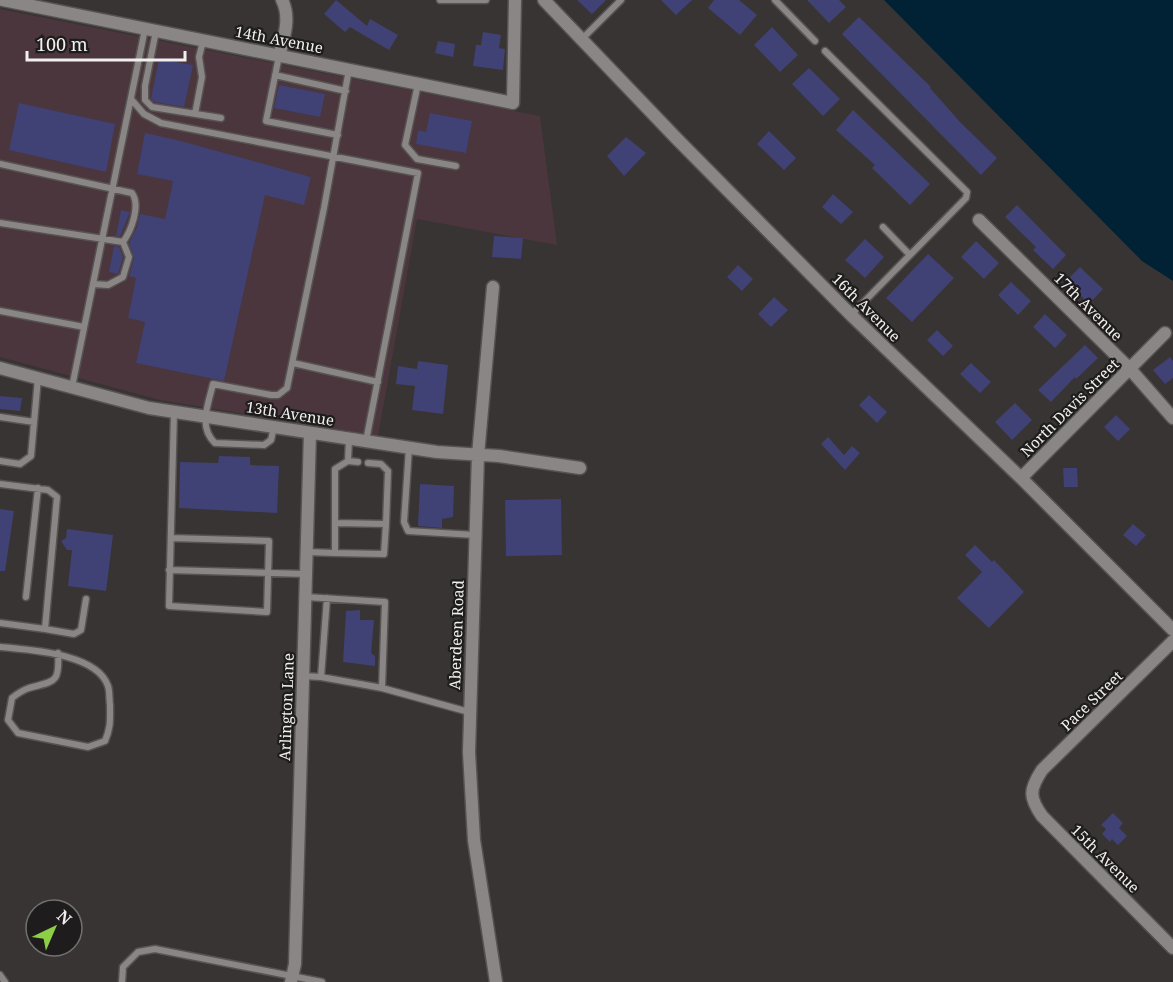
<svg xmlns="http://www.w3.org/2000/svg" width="1173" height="982" font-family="'Noto Serif',serif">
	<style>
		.medical { fill: #4a363c }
		.water { fill: #002234 }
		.building { fill: #404174 }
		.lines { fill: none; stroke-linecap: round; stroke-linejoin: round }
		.lane-casing { stroke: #565352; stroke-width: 9 }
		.street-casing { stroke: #565352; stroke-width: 15 }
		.lane { stroke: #8a8685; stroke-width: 6 }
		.street { stroke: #8a8685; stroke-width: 12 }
		.labels { text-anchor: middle; stroke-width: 4.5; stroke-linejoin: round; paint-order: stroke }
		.street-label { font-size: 15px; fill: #f2f0ef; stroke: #1e1c1c }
	</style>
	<rect width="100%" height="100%" fill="#383433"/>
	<path class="medical" d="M 0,9 L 540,116 L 557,245 L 417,219 L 378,436 L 160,400 L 0,357 Z"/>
	<path class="water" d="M 884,0 L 1173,0 L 1173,281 L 1142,261 Z"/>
	<path class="building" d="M 336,0 L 367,26 L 370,19 L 398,35 L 389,50 L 350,27 L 345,32 L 324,14 Z
		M 577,0 L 606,0 L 592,14 Z
		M 661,0 L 692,0 L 676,15 Z
		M 714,0 L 739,0 L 757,15 L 740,35 L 708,8 Z
		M 807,0 L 839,0 L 846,7 L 829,23 Z
		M 859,17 L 931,87 L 930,88 L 961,123 L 997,158 L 981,175 L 842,34 Z
		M 772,27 L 798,55 L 780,72 L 754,45 Z
		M 483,32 L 501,35 L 499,48 L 505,49 L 503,70 L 473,66 L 476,45 L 481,45 Z
		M 438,41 L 455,44 L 453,57 L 435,53 Z
		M 159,59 L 193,65 L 184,107 L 155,102 L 151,99 Z
		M 809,68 L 840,99 L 823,116 L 792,84 Z
		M 279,85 L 325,94 L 320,117 L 274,108 Z
		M 19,103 L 115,124 L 106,172 L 9,150 Z
		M 853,110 L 930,184 L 910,205 L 872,168 L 875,165 L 836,130 Z
		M 430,113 L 472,121 L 466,153 L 416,144 L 418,130 L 426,132 Z
		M 769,131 L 796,158 L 784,170 L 757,144 Z
		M 145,133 L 181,141 L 311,177 L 304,205 L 265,195 L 224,381 L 136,363 L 145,322 L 128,318 L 136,278 L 129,276 L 134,258 L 129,243 L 137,227 L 140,214 L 165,219 L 173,181 L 137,174 Z
		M 626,137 L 646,153 L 624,176 L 607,156 Z
		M 833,194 L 853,212 L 841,224 L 822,207 Z
		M 1017,205 L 1066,255 L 1053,269 L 1033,250 L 1036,247 L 1005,217 Z
		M 121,210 L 130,212 L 120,236 L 116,236 Z
		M 494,236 L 523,238 L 521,259 L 492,257 Z
		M 865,239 L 884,257 L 865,278 L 845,260 Z
		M 976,241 L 999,263 L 984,279 L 961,257 Z
		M 114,246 L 119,247 L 123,257 L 118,274 L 109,272 Z
		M 928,254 L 954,278 L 912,322 L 886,298 Z
		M 738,265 L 753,279 L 742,291 L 727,277 Z
		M 1080,267 L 1103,289 L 1089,304 L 1066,281 Z
		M 1011,282 L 1031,301 L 1018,315 L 998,295 Z
		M 774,297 L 788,310 L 771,327 L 758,314 Z
		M 1045,314 L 1067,335 L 1055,348 L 1033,327 Z
		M 937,330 L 953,346 L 943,356 L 927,340 Z
		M 1085,345 L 1098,358 L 1076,379 L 1075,377 L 1051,402 L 1038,390 Z
		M 1170,357 L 1173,361 L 1173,378 L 1165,384 L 1153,370 Z
		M 418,361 L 448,365 L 443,414 L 412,410 L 415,386 L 396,384 L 398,366 L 417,369 Z
		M 971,363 L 991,382 L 980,393 L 960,374 Z
		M 869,395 L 887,412 L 877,423 L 859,405 Z
		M 0,396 L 22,398 L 20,411 L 0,409 Z
		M 1015,403 L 1032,420 L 1012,440 L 995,422 Z
		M 1116,415 L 1130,429 L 1118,441 L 1104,427 Z
		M 828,437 L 844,455 L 852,446 L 860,453 L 845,470 L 821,444 Z
		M 219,456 L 250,457 L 250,465 L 279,466 L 277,513 L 179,508 L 180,462 L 218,463 Z
		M 1063,468 L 1077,468 L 1078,487 L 1064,487 Z
		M 420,484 L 454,486 L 453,517 L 442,519 L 442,528 L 418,526 Z
		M 561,499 L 562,555 L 506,556 L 505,500 Z
		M 0,509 L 14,511 L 5,571 L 0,571 Z
		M 1133,524 L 1146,535 L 1136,546 L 1123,535 Z
		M 67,529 L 113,535 L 106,591 L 68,586 L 72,550 L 67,550 L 61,541 L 66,538 Z
		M 975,545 L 992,562 L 994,560 L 1024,592 L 989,628 L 957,598 L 982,572 L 965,555 Z
		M 360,610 L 360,620 L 374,620 L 371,653 L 375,656 L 375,666 L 343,662 L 346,611 Z
		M 1113,813 L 1123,823 L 1119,828 L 1127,836 L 1118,845 L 1112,839 L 1110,842 L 1102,834 L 1106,829 L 1101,825 Z"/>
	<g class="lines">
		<g class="lane-casing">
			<path id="lane" d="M 440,0 L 486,0
				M 775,0 L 815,41
				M 156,31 L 145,86 L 145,100 L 152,107 L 221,118
				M 581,40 L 621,0
				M 825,51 L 967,192 L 966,198 L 851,315
				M 279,56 L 266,121 L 338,135
				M 275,75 L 346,91
				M 418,84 L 405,145 L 417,159 L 456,166
				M 131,99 L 144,114 L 161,123 L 418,173 L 366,441
				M 195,114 L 202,77 L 199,57 L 203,41
				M 0,164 L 132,193 C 141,206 131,231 123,242
				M 0,223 L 123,242
				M 883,227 L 909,254
				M 93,284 L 108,285 L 123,277 L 129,257 L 123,242
				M 0,311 L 84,327
				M 293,363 L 378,382
				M 72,387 L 145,29
				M 0,417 L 34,422
				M 274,427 L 271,440 L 264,445 L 215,443 C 198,427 208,405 213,384 L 271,395 L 278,395 L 287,388 L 324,208 L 349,69
				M 409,448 L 404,522 L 408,531 L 475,535
				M 0,461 L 20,464 L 31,456 L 38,378
				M 348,461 L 349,439
				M 358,462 L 348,461 L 335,469 L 335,553 L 384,554 L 386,524
				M 0,484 L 48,490 L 57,497 L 45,629 L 0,623
				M 336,523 L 386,524 L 388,471 L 381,464 L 368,463
				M 171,538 L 269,541 L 267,612 L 169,606 L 174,412
				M 307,552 L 335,553
				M 169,570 L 306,574
				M 26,597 L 38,488
				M 45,629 L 74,634 L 81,630 L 86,599
				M 0,647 C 29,650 97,653 108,686 C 110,692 109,699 110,705 C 110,720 111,727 105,741 L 88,747 L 18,733 L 8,720 L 12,698 C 17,694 23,690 29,688 C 54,681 60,684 58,653
				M 303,676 L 321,677 L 382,688 L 385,602 L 306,597
				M 321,677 L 327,598
				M 382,688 L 469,712
				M 0,975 L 5,982
				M 122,982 L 123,967 L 138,952 L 155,949 L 322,982"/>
		</g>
		<g class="street-casing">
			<path id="street" d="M 3,0 L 513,103 L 515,0
				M 544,0 L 677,139 L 851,315 L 1021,478 L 1173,630
				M 279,56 C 284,38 291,17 282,0
				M 979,220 L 1130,369 L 1173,418
				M 493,287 L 478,455 L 469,752 L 474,840 L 496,982
				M 0,368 L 149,408 L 437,452 L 499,456 L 580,468
				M 1021,478 L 1165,333
				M 1173,641 L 1042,770 C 1029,790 1029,797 1042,816 L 1173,948
				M 291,982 L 295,964 L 310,433"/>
		</g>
		<use href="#lane" class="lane"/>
		<use href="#street" class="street"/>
	</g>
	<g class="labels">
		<g class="street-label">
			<text transform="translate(279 40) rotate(11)" y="5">14th Avenue</text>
			<text transform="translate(1088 307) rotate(45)" y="5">17th Avenue</text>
			<text transform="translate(866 308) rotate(45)" y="5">16th Avenue</text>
			<text transform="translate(1070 408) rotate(-45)" y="5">North Davis Street</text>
			<text transform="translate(290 414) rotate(9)" y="5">13th Avenue</text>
			<text transform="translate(457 635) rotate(-88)" y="5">Aberdeen Road</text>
			<text transform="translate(1092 701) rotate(-44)" y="5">Pace Street</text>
			<text transform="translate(287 707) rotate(-88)" y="5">Arlington Lane</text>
			<text transform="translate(1105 859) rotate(45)" y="5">15th Avenue</text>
		</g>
	</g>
	<g transform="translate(54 928) rotate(44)"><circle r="28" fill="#1e1c1c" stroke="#737170" stroke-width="1.5"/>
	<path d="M0-4.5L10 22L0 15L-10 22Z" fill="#8cce45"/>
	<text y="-9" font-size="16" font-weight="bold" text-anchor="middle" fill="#f2f0ef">N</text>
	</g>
	<path d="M27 51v9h158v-9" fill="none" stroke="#f2f0ef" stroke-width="3"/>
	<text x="36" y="51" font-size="18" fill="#f2f0ef" stroke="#1e1c1c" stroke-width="4.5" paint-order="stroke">100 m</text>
</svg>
